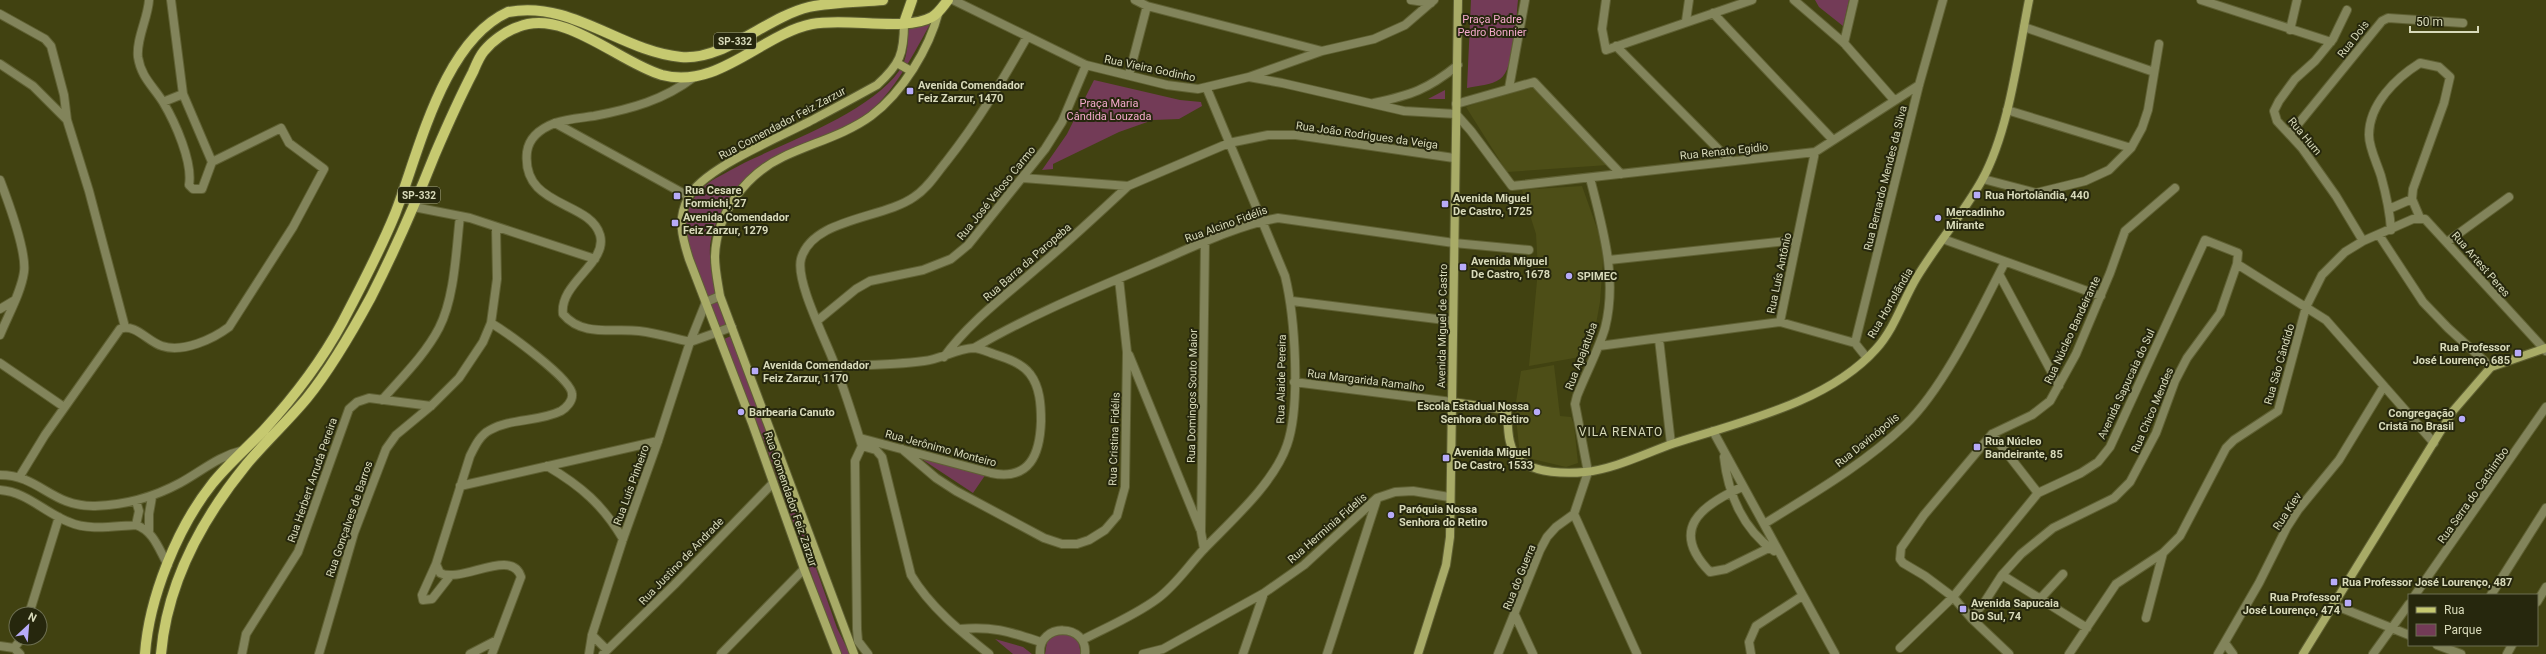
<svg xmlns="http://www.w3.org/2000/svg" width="2546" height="654" font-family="Roboto,sans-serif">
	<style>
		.built { fill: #4d4e17 }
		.green { fill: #733b57 }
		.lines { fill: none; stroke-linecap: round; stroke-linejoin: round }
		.street-casing { stroke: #5f6033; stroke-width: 10 }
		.secondary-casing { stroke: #5f6033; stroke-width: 10 }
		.primary-casing { stroke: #5f6033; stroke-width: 12 }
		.street { stroke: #82845b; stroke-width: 8 }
		.secondary { stroke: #a8ab67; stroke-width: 8 }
		.primary { stroke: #c6c970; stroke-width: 10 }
		.poi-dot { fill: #b7abf8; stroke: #26270d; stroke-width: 1.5 }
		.labels { text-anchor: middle; stroke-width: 4; stroke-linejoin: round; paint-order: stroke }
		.shield { fill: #26270d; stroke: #a3a486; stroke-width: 1 }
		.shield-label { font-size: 10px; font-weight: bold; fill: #d8daba }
		.park-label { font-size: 11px; fill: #f4aacc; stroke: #26270d }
		.street-label { font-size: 11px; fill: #d8daba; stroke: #26270d }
		.poi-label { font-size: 11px; font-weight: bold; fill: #d8daba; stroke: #26270d; text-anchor: start }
		.neighbourhood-label { font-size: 12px; letter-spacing: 1px; fill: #d8daba; stroke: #26270d }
	</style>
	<rect width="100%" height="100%" fill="#414211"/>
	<path class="built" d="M 1530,84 L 1608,165 L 1507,172 L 1466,107 Z
		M 1582,186 L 1604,248 L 1600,302 L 1592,346 L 1580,357 L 1529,366 L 1538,270 L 1536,234 L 1522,190 Z
		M 1554,365 L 1560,416 L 1571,417 L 1574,425 L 1578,463 L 1566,467 L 1520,456 L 1515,408 L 1521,371 Z"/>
	<path class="green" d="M 1471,0 L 1518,0 C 1516,17 1515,69 1500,79 C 1492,85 1477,86 1467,88 Z
		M 1815,0 L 1849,0 L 1843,26 L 1819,7 Z
		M 933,19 C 913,54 896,92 863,117 C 842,133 814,139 791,149 C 754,166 716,202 710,246 C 709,261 713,279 716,294 L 707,297 C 699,278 681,243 684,222 C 686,208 696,193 707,184 C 718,176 732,170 744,163 C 789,141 870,112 899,71 C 908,59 908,42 908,27 L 916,28 Z
		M 1094,80 L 1180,100 L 1201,102 L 1202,106 L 1179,119 L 1153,120 L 1119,132 L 1053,164 L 1053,169 L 1042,170 L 1067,134 Z
		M 1445,90 L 1445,99 L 1428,99 Z
		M 719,300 L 728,325 L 720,330 L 710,304 Z
		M 731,336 L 769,434 L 837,628 L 850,654 L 842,654 L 830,627 L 766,446 L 724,339 Z
		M 911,452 L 986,474 L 973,493 Z
		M 1056,634 L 1069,634 L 1078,640 L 1081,654 L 1045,654 L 1047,642 Z
		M 995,639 L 1023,647 L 1032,654 L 1013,654 Z"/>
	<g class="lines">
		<g class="street-casing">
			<path id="street" d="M 149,0 C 148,18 136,39 138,57 C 141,77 153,86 163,102 C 175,122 193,162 189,185 L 193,189 L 202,189 L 212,162 L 183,94 L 171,0
				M 953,0 L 1086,65 L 1167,85 L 1198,89 L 1249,77 L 1322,51 L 1374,39 L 1405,25 L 1434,0
				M 1135,0 L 1147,6 L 1322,51
				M 1411,0 L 1431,3
				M 1606,0 L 1602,29 L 1606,50 L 1752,0
				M 1794,0 L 1844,43 L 1894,100
				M 2201,0 L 2331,42
				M 2347,10 L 2333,39 L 2315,61 L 2295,79 L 2279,101 L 2274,111 L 2277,121 L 2302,148 L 2336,196 L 2363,241
				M 1713,13 L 1833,140
				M 0,14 L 45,39 L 51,46 L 64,95 L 67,120 L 89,191 L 125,327
				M 1686,21 L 1689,0
				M 2024,27 L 2154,72
				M 2290,30 L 2297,0
				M 1844,43 L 1854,0
				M 1616,46 L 1730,161
				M 0,64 L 33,86 L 67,120
				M 1129,75 L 1147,6
				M 1249,77 L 1282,83 L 1404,111 L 1456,114 L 1471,131 L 1512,186 L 1815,152 L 1919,85
				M 1509,88 L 1525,0
				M 163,102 L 183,94
				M 1374,103 C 1411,95 1427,90 1458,65
				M 1456,104 L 1534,82 L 1621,174
				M 2007,110 L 2131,148
				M 555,123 L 688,196
				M 2290,134 L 2382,21 L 2388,18 L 2463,23
				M 1023,178 L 1128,186 L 1229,143 L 1268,135 L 1296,135 L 1454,158
				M 1983,179 L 2036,193 L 2085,181 L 2109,170 L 2131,148 L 2142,128 L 2148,110 L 2159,44
				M 0,180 C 8,201 27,251 24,272 C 21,293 8,315 0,335
				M 414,207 L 470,218 L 595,259
				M 2389,209 L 2412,199
				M 2391,230 C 2390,212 2386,194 2381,176 C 2377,163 2369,148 2369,135 C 2369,104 2396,78 2420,63 L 2439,67 L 2450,77 L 2444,103 L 2413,189 L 2412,199 L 2420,218
				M 2379,235 L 2423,302 L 2448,328 L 2491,367
				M 1943,239 L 2101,296
				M 2447,242 L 2509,197
				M 1609,260 L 1797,240
				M 1999,274 L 2059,386
				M 1292,301 L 1453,321
				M 0,309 L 15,300
				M 817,321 L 856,289 L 870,281 L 923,270 L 951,259 L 968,245 L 1045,149 L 1062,122 L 1086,65
				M 1780,322 L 1815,152
				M 491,323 C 506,332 572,379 572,394 C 573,401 566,408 561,411 C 539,422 511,418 490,430 C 480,435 475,446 470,456 L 436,564 L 440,573 C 461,584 512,547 521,577 L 492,654
				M 1659,339 L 1671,444
				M 690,342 C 673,338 656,333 639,331 C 613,328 582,337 563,314 C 559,283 608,263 600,235 C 590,200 521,208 527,152 C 529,137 542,128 555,123 C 567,119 581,118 594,116 C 631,109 664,100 694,77
				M 690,342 L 732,327
				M 1599,346 L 1780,322 L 1855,343
				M 974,348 C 1030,315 1092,290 1153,264 C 1193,247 1235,226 1278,218 L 1454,243 L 1529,250
				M 1129,355 L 1200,529
				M 944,357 C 969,322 1005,296 1037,268 C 1068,242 1098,214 1128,186
				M 1867,358 L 1855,343 L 1919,85 L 1943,0
				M 0,363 L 64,407
				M 836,366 C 865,365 895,365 924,361 C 940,359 957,349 973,348 C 980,348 988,352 994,354 C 1006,358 1022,363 1030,374 C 1040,387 1041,405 1041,421 C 1040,454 1030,481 991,473 L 860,438
				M 1294,382 L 1452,402
				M 382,400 C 402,377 425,355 439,328 C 455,297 456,250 460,216
				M 1713,431 L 1835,654
				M 1992,434 L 2038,493
				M 862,446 C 854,420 846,394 836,368 C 828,344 795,282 801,259 C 812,218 883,219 914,197 C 928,188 936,174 946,162 C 979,120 1001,83 1027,37
				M 862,446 L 876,450 L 882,457 L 911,575 C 930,607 960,631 989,654
				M 862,446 L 855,461 L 857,629 L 858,641 L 868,654
				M 902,449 L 936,478 L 956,491 L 1044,538 L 1062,544 L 1077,544 L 1089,540 L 1105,530 L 1117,516 L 1125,487 L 1127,352 L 1119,279
				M 1724,457 C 1728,494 1743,529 1774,551
				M 547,466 C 581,486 603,505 623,539
				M 0,475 C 40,475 51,507 95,506 C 125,505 154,497 180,483 C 202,471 218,456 244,450
				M 20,476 L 45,435 L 120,329 C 135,323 148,342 162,346 C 183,353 213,339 229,327 L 293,227 L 324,169 L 289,143 L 281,128 L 212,162
				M 460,486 L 658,441
				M 1742,487 C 1700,506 1669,530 1710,572 L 1726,569 L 1775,545
				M 0,490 C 27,492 45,513 69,522 C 89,531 114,526 136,525 C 154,531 159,550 168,565
				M 1574,514 L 1637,654
				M 1764,524 C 1812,494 1863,465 1905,425 C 1944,388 1980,311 2005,262
				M 136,525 L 139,511 L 136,501
				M 149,531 L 149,514 L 152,497
				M 1204,549 L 1201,532 L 1205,242
				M 436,564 L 422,595 L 423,600 L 432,599 L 450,576
				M 2002,575 L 2087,628
				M 2415,595 L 2546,407
				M 2491,595 L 2546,508
				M 2040,599 L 2063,574
				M 2537,602 L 2546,587
				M 2334,605 L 2409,635
				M 29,614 L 59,517
				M 1515,615 L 1533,654
				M 1971,618 L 1984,603 L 2002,575 L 2021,554 L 2053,528 L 2114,498 L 2130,482 L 2156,433 L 2175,381 L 2187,358 L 2220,313 L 2237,264
				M 2146,618 L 2163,553
				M 960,629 C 994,626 1010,632 1041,642
				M 592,635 L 607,650
				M 1082,640 C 1107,627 1134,616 1157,599 C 1176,585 1188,566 1204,549 C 1232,520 1274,483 1287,445 C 1301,405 1295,317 1285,276 L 1207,89
				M 2225,643 L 2233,654
				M 2437,645 L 2461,654
				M 0,646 L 14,648 L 22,638
				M 14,648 L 20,654
				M 1900,648 L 1953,597 L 2038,493 L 2081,473 L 2098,462 L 2110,447 L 2205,240 L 2238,253 L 2237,264 L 2326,320 L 2434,443
				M 242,654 L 246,634 L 298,552 L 349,409 L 357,402 L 369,398 L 431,406
				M 319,654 L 354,533 L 386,449 L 396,435 L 431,406 L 459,378 L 483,342 L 491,323 L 497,279 L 496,227
				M 470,654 L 497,640
				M 589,654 L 592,635 L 623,539 L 658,441 L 690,342 L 706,302 L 720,296
				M 603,654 L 674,585 L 773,483
				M 721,654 L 804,569
				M 1040,654 C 1038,622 1088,623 1085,654
				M 1143,654 L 1163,649 L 1264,593 L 1304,565 L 1377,498 L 1395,492 L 1413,491 L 1449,497
				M 1243,654 L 1264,593
				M 1327,654 L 1377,499
				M 1498,654 L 1540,550 L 1547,537 L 1556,527 L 1574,514 L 1588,472 L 1575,404 L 1577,396 C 1586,373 1598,351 1605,328 C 1618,277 1602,226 1590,178
				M 1751,654 L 1749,642 L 1756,626 L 1802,596
				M 2009,654 L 1971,618 L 1953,597 L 1925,576 L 1903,563 L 1900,559 L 1901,548 L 1924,515 L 1992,434 L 2032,415 L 2050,401 L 2076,354 L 2110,273 L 2125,231 L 2175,188
				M 2069,654 L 2116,584 L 2163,553 L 2180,536 L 2226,448 L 2234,440 L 2278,411 L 2306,307 L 2322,275 L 2345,252 L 2363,241 L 2413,219 L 2425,219 L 2546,351
				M 2218,654 L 2259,583 L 2287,527 L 2298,510 L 2339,460 L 2384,386
				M 2373,654 L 2409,604
				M 2507,654 L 2512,645"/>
		</g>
		<g class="secondary-casing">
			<path id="secondary" d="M 897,63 L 911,71
				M 1452,402 L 1507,410 C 1508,426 1507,451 1521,461 C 1536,473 1566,474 1585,472 C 1614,469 1644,454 1672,444 C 1739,422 1828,403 1876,349 C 1895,328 1903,300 1917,277 C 1937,244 1963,214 1982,180 C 2009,131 2018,55 2029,0
				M 837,654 L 804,569 L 752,423 L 689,259 C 682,237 677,219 688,198 C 702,168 786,135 816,118 C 837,107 857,96 877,85 C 900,64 904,54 904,23
				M 854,654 L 720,296 C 718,283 715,270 715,257 C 716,214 745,175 783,157 C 812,143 845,135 871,116 C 903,92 929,49 939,11
				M 1418,654 L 1446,565 L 1450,537 L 1458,0
				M 2303,654 L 2453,411 L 2491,367 L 2546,348"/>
		</g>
		<g class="primary-casing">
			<path id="primary" d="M 904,23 L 912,0
				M 145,654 C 149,598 177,528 212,484 C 227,465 247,448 264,430 C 294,397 321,362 342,323 C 361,287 380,251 395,214 C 419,153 442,42 508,12 C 572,0 620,51 681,57 C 724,61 767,17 809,7 C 832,2 859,2 883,0
				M 161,654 C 167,583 202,519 246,465 C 265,442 288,421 307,398 C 332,367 352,332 371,297 C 395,250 416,202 435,154 C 447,126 459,99 473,72 C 476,65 479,57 484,51 C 492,41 506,31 518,27 C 564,8 618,62 662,75 C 718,90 762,34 812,24 C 846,17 905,32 932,17 C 939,13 943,6 948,0"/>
		</g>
		<use href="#street" class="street"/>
		<use href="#secondary" class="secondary"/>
		<use href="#primary" class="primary"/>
	</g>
	<g class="poi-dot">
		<rect x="906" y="87" width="8" height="8" rx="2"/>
		<rect x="1973" y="191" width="8" height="8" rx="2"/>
		<rect x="673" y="192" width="8" height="8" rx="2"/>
		<rect x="1441" y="200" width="8" height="8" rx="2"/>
		<circle cx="1938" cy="218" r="4"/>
		<rect x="671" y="219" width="8" height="8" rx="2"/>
		<rect x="1459" y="263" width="8" height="8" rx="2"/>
		<circle cx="1569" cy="276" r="4"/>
		<rect x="2514" y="349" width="8" height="8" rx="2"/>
		<rect x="751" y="367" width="8" height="8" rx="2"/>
		<circle cx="741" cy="412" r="4"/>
		<circle cx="1537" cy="412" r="4"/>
		<circle cx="2462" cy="419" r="4"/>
		<rect x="1973" y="443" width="8" height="8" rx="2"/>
		<rect x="1442" y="454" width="8" height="8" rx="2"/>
		<circle cx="1391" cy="515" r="4"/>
		<rect x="2330" y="578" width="8" height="8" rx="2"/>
		<rect x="2344" y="599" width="8" height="8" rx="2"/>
		<rect x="1959" y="605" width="8" height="8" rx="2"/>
	</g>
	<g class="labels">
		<g class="shield">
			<rect x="714" y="33" width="42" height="16" rx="3"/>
			<rect x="398" y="187" width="42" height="16" rx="3"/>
		</g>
		<g class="shield-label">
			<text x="735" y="45">SP-332</text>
			<text x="419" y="199">SP-332</text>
		</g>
		<g class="park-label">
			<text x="1492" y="23">Praça Padre<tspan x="1492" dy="13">Pedro Bonnier</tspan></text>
			<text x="1109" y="107">Praça Maria<tspan x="1109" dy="13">Cândida Louzada</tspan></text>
		</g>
		<g class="street-label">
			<text transform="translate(2353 39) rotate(-52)" y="4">Rua Dois</text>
			<text transform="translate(1150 68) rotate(12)" y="4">Rua Vieira Godinho</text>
			<text transform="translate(782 123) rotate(-28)" y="4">Rua Comendador Feiz Zarzur</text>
			<text transform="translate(1367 135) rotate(8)" y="4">Rua João Rodrigues da Veiga</text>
			<text transform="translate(2305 136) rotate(50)" y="4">Rua Hum</text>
			<text transform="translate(1724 151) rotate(-6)" y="4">Rua Renato Egidio</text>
			<text transform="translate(1885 178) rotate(-76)" y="4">Rua Bernardo Mendes da Silva</text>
			<text transform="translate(996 193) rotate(-51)" y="4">Rua José Veloso Carmo</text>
			<text transform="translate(1226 224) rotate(-20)" y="4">Rua Alcino Fidélis</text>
			<text transform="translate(1027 262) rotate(-41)" y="4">Rua Barra da Paropeba</text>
			<text transform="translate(2481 264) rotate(49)" y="4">Rua Artest Peres</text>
			<text transform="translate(1779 273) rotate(-78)" y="4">Rua Luís Antônio</text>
			<text transform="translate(1890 303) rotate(-60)" y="4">Rua Hortolãndia</text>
			<text transform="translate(1442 326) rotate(-89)" y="4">Avenida Miguel de Castro</text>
			<text transform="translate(2072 330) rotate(-65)" y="4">Rua Núcleo Bandeirante</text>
			<text transform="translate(1581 356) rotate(-69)" y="4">Rua Apajatuba</text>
			<text transform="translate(2279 364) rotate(-74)" y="4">Rua São Cândido</text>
			<text transform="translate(1281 379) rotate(-89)" y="4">Rua Alaide Pereira</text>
			<text transform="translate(1366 380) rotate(7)" y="4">Rua Margarida Ramalho</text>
			<text transform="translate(2126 384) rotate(-65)" y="4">Avenida Sapucaia do Sul</text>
			<text transform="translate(1192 396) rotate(-89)" y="4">Rua Domingos Souto Maior</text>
			<text transform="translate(2152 410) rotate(-67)" y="4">Rua Chico Mendes</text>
			<text transform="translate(1114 439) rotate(-88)" y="4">Rua Cristina Fidélis</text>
			<text transform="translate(1867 440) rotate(-39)" y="4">Rua Davinópolis</text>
			<text transform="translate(941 448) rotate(15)" y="4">Rua Jerônimo Monteiro</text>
			<text transform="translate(312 480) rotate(-71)" y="4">Rua Herbert Arruda Pereira</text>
			<text transform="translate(631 485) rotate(-70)" y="4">Rua Luís Pinheiro</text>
			<text transform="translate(2473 495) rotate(-55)" y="4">Rua Serra do Cachimbo</text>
			<text transform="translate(791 499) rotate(71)" y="4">Rua Comendador Feiz Zarzur</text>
			<text transform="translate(2287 511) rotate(-57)" y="4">Rua Kiev</text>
			<text transform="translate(349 519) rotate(-71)" y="4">Rua Gonçalves de Barros</text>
			<text transform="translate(1327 528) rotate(-41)" y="4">Rua Herminia Fidelis</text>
			<text transform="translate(681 561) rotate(-46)" y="4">Rua Justino de Andrade</text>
			<text transform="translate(1519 577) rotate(-68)" y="4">Rua do Guerra</text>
		</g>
		<g class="poi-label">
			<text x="918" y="89">Avenida Comendador<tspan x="918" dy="13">Feiz Zarzur, 1470</tspan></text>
			<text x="685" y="194">Rua Cesare<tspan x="685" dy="13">Formichi, 27</tspan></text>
			<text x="1985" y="199">Rua Hortolândia, 440</text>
			<text x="1453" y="202">Avenida Miguel<tspan x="1453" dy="13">De Castro, 1725</tspan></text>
			<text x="1946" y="216">Mercadinho<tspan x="1946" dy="13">Mirante</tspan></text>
			<text x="683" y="221">Avenida Comendador<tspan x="683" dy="13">Feiz Zarzur, 1279</tspan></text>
			<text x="1471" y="265">Avenida Miguel<tspan x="1471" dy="13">De Castro, 1678</tspan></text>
			<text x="1577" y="280">SPIMEC</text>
			<text x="2510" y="351" text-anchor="end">Rua Professor<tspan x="2510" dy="13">José Lourenço, 685</tspan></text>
			<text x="763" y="369">Avenida Comendador<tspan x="763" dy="13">Feiz Zarzur, 1170</tspan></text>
			<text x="1529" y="410" text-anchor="end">Escola Estadual Nossa<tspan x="1529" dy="13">Senhora do Retiro</tspan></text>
			<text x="749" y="416">Barbearia Canuto</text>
			<text x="2454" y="417" text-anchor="end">Congregação<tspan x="2454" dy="13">Cristã no Brasil</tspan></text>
			<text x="1985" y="445">Rua Núcleo<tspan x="1985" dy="13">Bandeirante, 85</tspan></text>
			<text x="1454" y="456">Avenida Miguel<tspan x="1454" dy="13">De Castro, 1533</tspan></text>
			<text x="1399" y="513">Paróquia Nossa<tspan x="1399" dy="13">Senhora do Retiro</tspan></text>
			<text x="2342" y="586">Rua Professor José Lourenço, 487</text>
			<text x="2340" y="601" text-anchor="end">Rua Professor<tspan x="2340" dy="13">José Lourenço, 474</tspan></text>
			<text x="1971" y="607">Avenida Sapucaia<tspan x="1971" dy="13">Do Sul, 74</tspan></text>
		</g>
		<g class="neighbourhood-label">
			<text x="1621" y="436">VILA RENATO</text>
		</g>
	</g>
	<rect x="2408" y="594" width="130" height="52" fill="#26270d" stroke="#6d6f52"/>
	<rect x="2416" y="607" width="20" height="6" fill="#c6c970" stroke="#6d6f52"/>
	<text x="2444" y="614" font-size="12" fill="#d8daba">Rua</text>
	<rect x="2416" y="624" width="20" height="12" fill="#733b57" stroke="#6d6f52"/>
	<text x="2444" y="634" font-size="12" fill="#d8daba">Parque</text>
	<g transform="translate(28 626) rotate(26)"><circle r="19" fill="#26270d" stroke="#6d6f52"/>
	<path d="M0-3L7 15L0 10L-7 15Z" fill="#b7abf8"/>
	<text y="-6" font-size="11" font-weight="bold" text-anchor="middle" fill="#d8daba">N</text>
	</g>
	<path d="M2410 26v6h68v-6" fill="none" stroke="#d8daba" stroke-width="2"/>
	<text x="2416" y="26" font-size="12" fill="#d8daba" stroke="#26270d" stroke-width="3" paint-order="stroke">50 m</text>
</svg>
